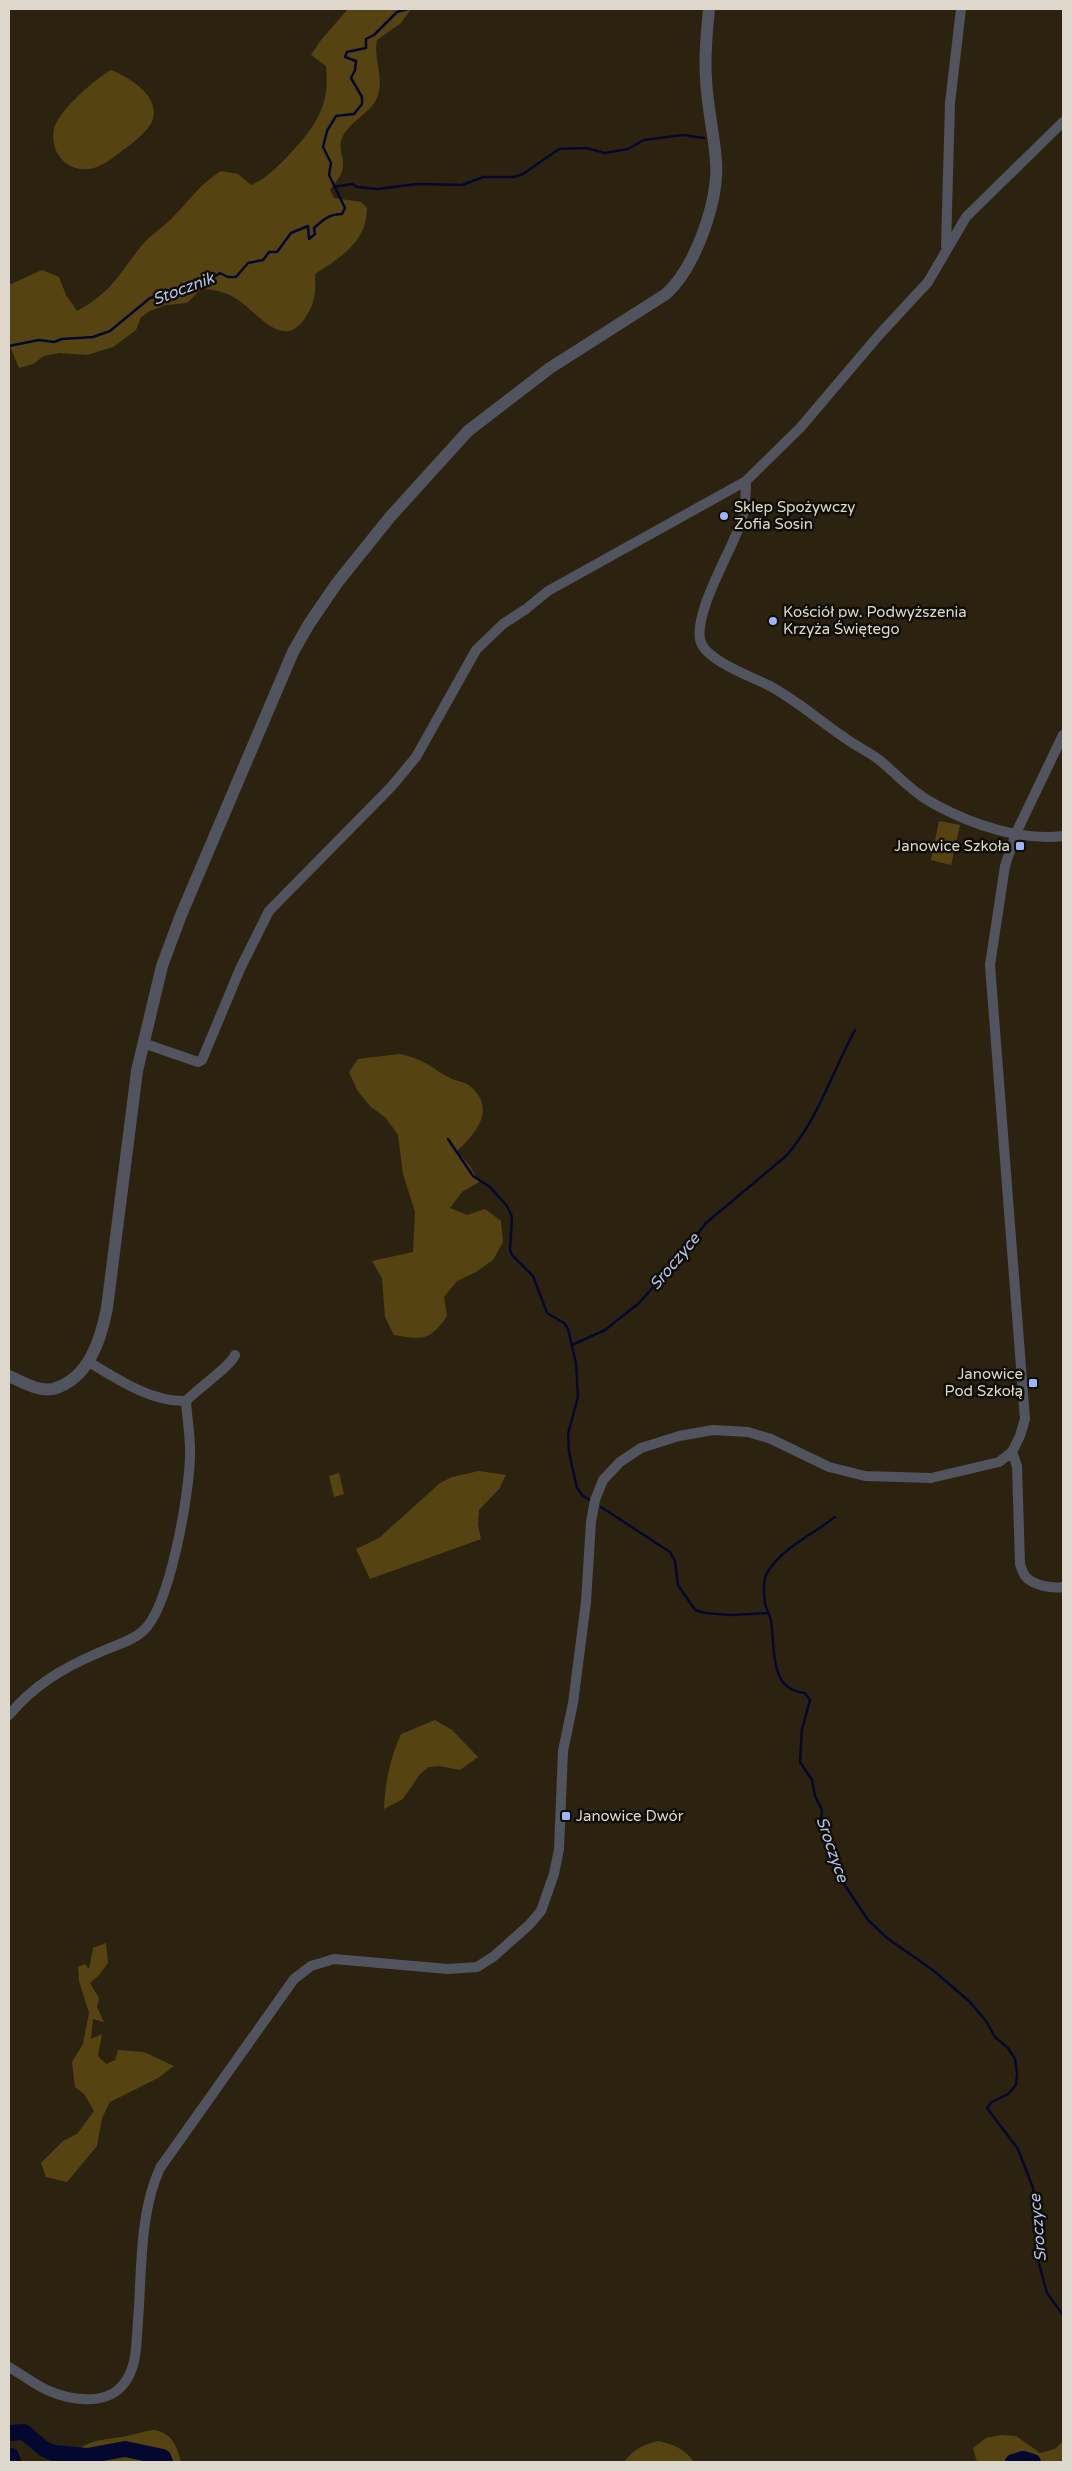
<svg xmlns="http://www.w3.org/2000/svg" width="1072" height="2471" font-family="'Varela Round',sans-serif">
	<style>
		.green { fill: #554412 }
		.lines { fill: none; stroke-linecap: round; stroke-linejoin: round }
		.stream { stroke: #040831; stroke-width: 2.5 }
		.river { stroke: #040831; stroke-width: 16 }
		.minor { stroke: #51545e; stroke-width: 10 }
		.tertiary { stroke: #51545e; stroke-width: 12 }
		.poi-dot { fill: #9bb4fd; stroke: #100d05; stroke-width: 2 }
		.labels { text-anchor: middle; stroke-width: 5; stroke-linejoin: round; paint-order: stroke }
		.poi-label { font-size: 15px; fill: #ddd8cb; stroke: #100d05; text-anchor: start }
		.water-label { font-size: 16px; font-style: italic; fill: #b3c4f1; stroke: #100d05 }
	</style>
	<rect width="100%" height="100%" fill="#2b230f"/>
	<path class="green" d="M 348,9 L 411,9 L 401,23 L 377,40 C 373,59 385,79 377,98 C 370,113 351,121 343,136 C 337,148 344,156 343,166 C 343,175 335,182 330,190 L 334,198 L 361,202 L 367,208 C 367,242 340,258 315,274 C 316,293 315,305 303,321 C 282,348 259,315 241,302 C 230,293 215,289 201,289 L 187,303 L 166,305 L 150,311 L 141,317 L 136,330 L 113,347 L 87,355 L 59,353 L 44,356 L 33,364 L 19,368 L 9,344 L 9,285 L 42,270 L 59,277 L 66,295 L 77,311 C 113,292 119,273 143,244 C 151,235 160,229 169,221 C 187,204 199,184 221,171 L 238,174 L 251,185 C 267,178 276,168 288,156 C 314,128 331,106 326,66 L 311,55 L 321,40 Z
		M 111,70 C 129,77 162,97 152,121 C 149,130 131,145 123,150 C 115,156 107,163 97,167 C 71,176 49,156 54,129 C 57,112 96,78 111,70 Z
		M 939,821 L 960,825 L 951,865 L 931,860 Z
		M 399,1054 C 422,1058 429,1066 448,1077 C 454,1081 464,1081 470,1086 C 497,1109 476,1133 457,1151 L 470,1166 L 479,1182 L 462,1192 L 450,1208 L 467,1215 L 485,1209 L 501,1221 L 503,1242 L 493,1260 L 476,1272 L 457,1281 L 444,1297 L 447,1316 C 430,1341 423,1340 394,1335 L 385,1317 L 382,1278 L 372,1261 L 413,1252 L 415,1212 L 403,1174 L 398,1135 L 386,1118 L 370,1106 L 357,1090 L 349,1072 L 358,1059 Z
		M 479,1471 L 506,1475 L 499,1489 L 479,1510 L 478,1525 L 481,1539 L 370,1579 L 356,1549 L 379,1538 L 440,1483 L 452,1477 Z
		M 339,1473 L 344,1494 L 334,1497 L 329,1476 Z
		M 435,1720 L 452,1730 L 478,1757 L 460,1770 L 439,1766 L 429,1767 L 420,1774 L 403,1799 L 384,1809 C 385,1783 390,1758 401,1734 Z
		M 106,1943 L 108,1963 L 99,1975 L 90,1983 L 99,1998 L 97,2007 L 104,2022 L 93,2019 L 91,2039 L 102,2034 L 98,2056 L 106,2064 L 115,2060 L 118,2050 L 144,2052 L 174,2066 L 158,2078 L 110,2102 L 102,2118 L 97,2146 L 67,2182 L 46,2177 L 41,2163 L 63,2141 L 77,2134 L 94,2111 L 84,2094 L 75,2087 L 72,2062 L 83,2044 L 89,2013 L 79,1981 L 78,1967 L 85,1964 L 89,1969 L 93,1948 Z
		M 154,2430 C 172,2433 177,2446 181,2462 L 73,2462 C 76,2438 109,2440 127,2436 C 136,2434 145,2431 154,2430 Z
		M 1001,2435 L 1016,2436 L 1040,2453 L 1055,2449 L 1063,2441 L 1063,2462 L 977,2462 L 973,2448 L 986,2438 Z
		M 658,2441 C 673,2444 685,2449 694,2462 L 624,2462 C 634,2449 642,2445 658,2441 Z"/>
	<g class="lines">
		<path class="stream" d="M 334,187 L 352,184 L 357,187 L 378,189 L 417,184 L 462,185 L 483,177 L 514,177 L 523,174 L 559,149 L 586,148 L 605,153 L 628,149 L 644,140 L 683,135 L 704,138
			M 9,346 L 39,340 L 54,342 L 62,339 L 93,337 L 110,331 L 150,298 L 204,283 L 220,273 L 228,277 L 236,277 L 248,263 L 263,260 L 269,252 L 277,252 L 291,233 L 308,226 L 309,239 L 315,234 L 314,228 C 323,220 329,214 342,214 L 345,208 L 329,175 L 331,163 L 323,147 L 327,131 L 336,116 L 354,114 L 362,104 L 362,97 L 351,78 L 355,70 L 356,61 L 345,57 L 347,52 L 366,48 L 366,39 L 374,35 L 397,12 L 408,9
			M 448,1139 L 473,1176 L 490,1187 L 507,1206 L 512,1217 L 510,1250 L 512,1255 L 533,1276 L 547,1313 L 564,1323 L 568,1329 L 576,1363 L 578,1397 L 568,1434 L 569,1452 L 577,1488 L 583,1496 L 590,1500
			M 572,1345 L 605,1330 L 639,1303 L 679,1258 L 706,1223 L 786,1156 C 817,1122 833,1070 855,1030
			M 601,1507 L 670,1552 L 675,1561 L 678,1585 L 695,1610 L 705,1613 L 731,1615 L 768,1613
			M 835,1517 C 812,1535 782,1548 767,1573 C 763,1579 764,1595 765,1603 C 766,1609 770,1615 771,1621 C 774,1641 772,1664 782,1681 C 787,1688 797,1693 805,1693 L 810,1700 L 802,1729 L 800,1762 L 812,1780 L 815,1796 L 822,1810 L 821,1818 L 835,1847 L 838,1873 L 844,1884 L 868,1920 L 887,1938 L 934,1971 L 970,2002 L 986,2021 L 995,2037 L 1008,2048 L 1015,2059 L 1017,2073 L 1016,2085 L 1008,2094 L 992,2102 L 987,2108 L 1018,2149 L 1033,2188 L 1038,2260 L 1047,2293 L 1063,2315"/>
		<path class="river" d="M 9,2433 L 24,2432 L 44,2449 L 54,2453 L 87,2456 L 125,2449 L 163,2457 L 165,2462
			M 9,2456 L 11,2456 L 13,2462
			M 1013,2462 L 1023,2459 L 1033,2462"/>
		<path class="minor" d="M 946,246 L 950,103 L 961,9
			M 746,481 C 746,495 745,509 741,522 C 731,552 695,610 700,639 C 703,660 753,677 770,686 C 796,700 820,721 845,738 C 857,747 872,753 883,763 C 900,778 915,794 936,805 C 973,825 1021,841 1063,836
			M 143,1043 L 198,1062 L 202,1060 L 240,969 L 269,911 L 391,787 L 416,757 L 476,650 L 503,624 L 526,609 L 548,591 L 746,481 L 800,428 L 879,335 L 928,282 L 966,217 L 1063,122
			M 89,1362 C 117,1379 151,1402 186,1401 C 196,1390 232,1365 235,1355
			M 1012,1452 L 1017,1466 L 1020,1564 C 1021,1567 1023,1573 1025,1576 C 1032,1585 1052,1589 1063,1587
			M 9,1715 C 34,1685 63,1668 98,1653 C 112,1646 131,1642 143,1631 C 170,1607 189,1495 190,1457 C 191,1439 187,1419 186,1401
			M 9,2367 C 21,2374 34,2384 47,2390 C 69,2400 104,2406 122,2386 C 138,2368 136,2343 138,2321 C 142,2271 139,2214 160,2168 L 294,1979 L 311,1966 L 334,1959 L 448,1969 L 477,1967 L 493,1957 L 529,1925 L 541,1911 L 554,1874 L 559,1849 L 563,1751 L 573,1703 L 586,1602 L 591,1522 L 595,1500 L 603,1480 L 620,1462 L 641,1448 L 679,1436 L 713,1430 L 748,1432 L 771,1439 L 829,1467 L 865,1476 L 931,1478 L 999,1462 L 1012,1452 L 1020,1436 L 1025,1419 L 990,965 L 1005,866 L 1016,833 L 1063,735"/>
		<path class="tertiary" d="M 9,1376 C 22,1382 39,1392 53,1389 C 89,1379 101,1339 107,1308 L 137,1071 L 162,966 L 181,915 L 293,652 L 309,624 L 337,583 L 390,517 L 468,431 L 550,368 L 666,294 C 695,268 719,201 716,161 C 714,133 707,106 706,78 C 704,55 707,31 709,9"/>
	</g>
	<g class="poi-dot">
		<circle cx="724" cy="516" r="5"/>
		<circle cx="773" cy="621" r="5"/>
		<rect x="1015" y="841" width="10" height="10" rx="2.5"/>
		<rect x="1028" y="1378" width="10" height="10" rx="2.5"/>
		<rect x="561" y="1811" width="10" height="10" rx="2.5"/>
	</g>
	<g class="labels">
		<g class="poi-label">
			<text x="734" y="512">Sklep Spożywczy<tspan x="734" dy="17">Zofia Sosin</tspan></text>
			<text x="783" y="617">Kościół pw. Podwyższenia<tspan x="783" dy="17">Krzyża Świętego</tspan></text>
			<text x="1010" y="851" text-anchor="end">Janowice Szkoła</text>
			<text x="1023" y="1379" text-anchor="end">Janowice<tspan x="1023" dy="17">Pod Szkołą</tspan></text>
			<text x="576" y="1821">Janowice Dwór</text>
		</g>
		<g class="water-label">
			<text transform="translate(183 288) rotate(-21)" y="6">Stocznik</text>
			<text transform="translate(674 1261) rotate(-50)" y="6">Sroczyce</text>
			<text transform="translate(833 1849) rotate(71)" y="6">Sroczyce</text>
			<text transform="translate(1037 2228) rotate(-95)" y="6">Sroczyce</text>
		</g>
	</g>
	<rect width="1072" height="2471" fill="none" stroke="#ddd8cb" stroke-width="20"/>
</svg>
